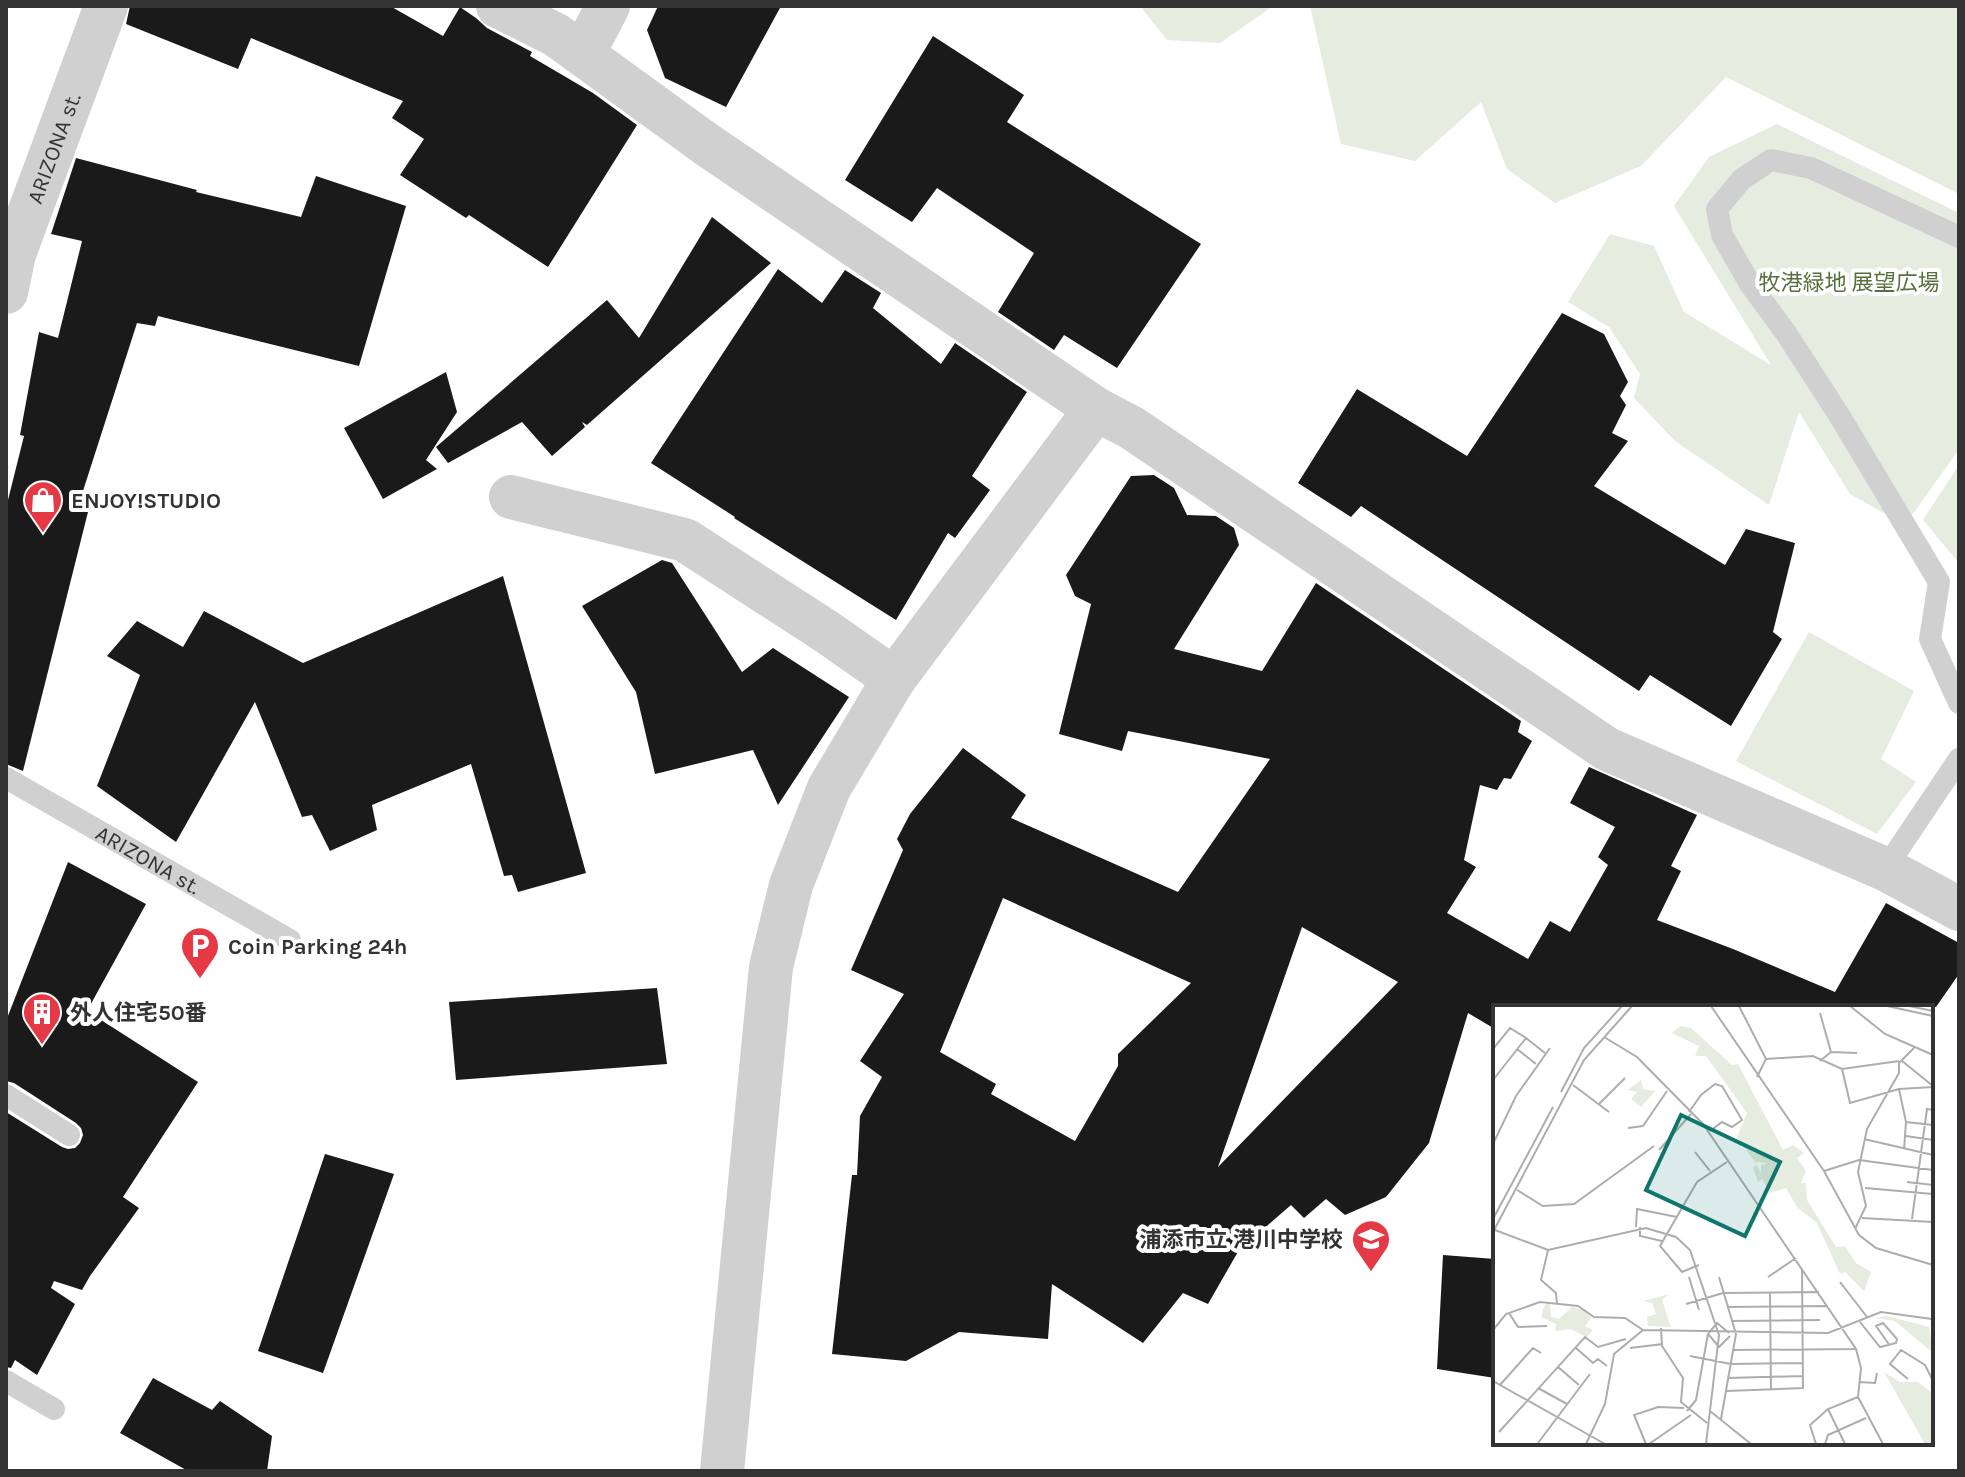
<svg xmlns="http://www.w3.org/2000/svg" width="1965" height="1477" font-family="Karla,'Noto Sans JP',sans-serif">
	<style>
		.green { fill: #e6ecdf }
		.building { fill: #1a1a1a; fill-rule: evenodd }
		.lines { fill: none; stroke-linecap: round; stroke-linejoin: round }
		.lane { stroke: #d0d0d0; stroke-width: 22 }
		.street { stroke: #d0d0d0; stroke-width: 44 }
		.labels { text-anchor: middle; stroke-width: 8; stroke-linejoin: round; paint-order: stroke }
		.street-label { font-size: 22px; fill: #333; stroke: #fff }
		.park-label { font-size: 22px; fill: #56703f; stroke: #fff }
		.poi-label { font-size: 22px; font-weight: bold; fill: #333; stroke: #fff; text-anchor: start }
		.inset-road { fill: none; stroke: #adadad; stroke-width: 2 }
		.view { fill: #0f766e; fill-opacity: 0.15; stroke: #0f766e; stroke-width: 4 }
		.inset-edge { fill: none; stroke: #333; stroke-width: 4 }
	</style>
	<rect width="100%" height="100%" fill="#fff"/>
	<path class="green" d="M 1140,6 L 1273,6 L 1220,43 L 1167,40 Z
		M 1310,6 L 1959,6 L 1959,194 L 1726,77 L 1641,166 L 1555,203 L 1507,169 L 1481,102 L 1415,161 L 1341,144 Z
		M 1777,124 L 1959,213 L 1959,451 L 1957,452 L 1905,525 L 1850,494 L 1799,412 L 1769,505 L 1675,441 L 1634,398 L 1640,374 L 1609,327 L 1568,302 L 1610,234 L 1654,246 L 1684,312 L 1771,365 L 1674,206 L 1709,157 Z
		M 1959,465 L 1959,563 L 1923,520 Z
		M 1809,632 L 1914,691 L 1881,759 L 1916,782 L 1877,834 L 1736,761 Z"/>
	<path class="building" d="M 130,6 L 390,6 L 443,36 L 460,7 L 476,18 L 487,28 L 532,52 L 530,56 L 593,93 L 637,125 L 548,267 L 469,215 L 466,218 L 400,175 L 424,139 L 392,118 L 403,101 L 251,38 L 238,69 L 126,24 Z
		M 658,6 L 781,6 L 726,107 L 665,78 L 647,30 Z
		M 933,36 L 1024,95 L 1007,122 L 1201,244 L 1117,368 L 1064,335 L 1054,350 L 998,312 L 1034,253 L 937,188 L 912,222 L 845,180 Z
		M 76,158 L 197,190 L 196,192 L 301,217 L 316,176 L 406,206 L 359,366 L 158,316 L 155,326 L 137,323 L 82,494 L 92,496 L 23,771 L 6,764 L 6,508 L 24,436 L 20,435 L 39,332 L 58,338 L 82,241 L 51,234 Z
		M 712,217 L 771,263 L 587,425 L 582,422 L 585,427 L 552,456 L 522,422 L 448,463 L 436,447 L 607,300 L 639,338 Z
		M 778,269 L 822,303 L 845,270 L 881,293 L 873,308 L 941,364 L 955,343 L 1027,392 L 972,476 L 990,490 L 955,538 L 948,533 L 896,620 L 734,518 L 735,517 L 651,463 Z
		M 1562,313 L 1604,334 L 1628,382 L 1620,396 L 1626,405 L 1612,433 L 1628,441 L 1594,486 L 1725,565 L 1746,529 L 1795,543 L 1773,632 L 1782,639 L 1731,726 L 1650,675 L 1639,691 L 1361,506 L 1351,517 L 1298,483 L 1357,389 L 1467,456 Z
		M 446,372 L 457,412 L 426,460 L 437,469 L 383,499 L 344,428 Z
		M 1154,475 L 1174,488 L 1187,515 L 1216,516 L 1234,528 L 1239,545 L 1174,649 L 1262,671 L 1316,583 L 1521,721 L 1518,732 L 1532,741 L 1511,779 L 1504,778 L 1497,790 L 1480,785 L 1464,860 L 1476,867 L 1447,913 L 1528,959 L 1550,921 L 1570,932 L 1608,865 L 1598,857 L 1615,827 L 1570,803 L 1589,767 L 1697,815 L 1671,866 L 1681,871 L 1657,920 L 1733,949 L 1835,992 L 1886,903 L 1959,943 L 1959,974 L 1936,1007 L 1495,1007 L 1495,1029 L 1468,1013 L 1429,1143 L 1386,1197 L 1345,1215 L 1326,1199 L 1304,1218 L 1291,1205 L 1239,1250 L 1208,1304 L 1183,1293 L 1143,1343 L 1052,1284 L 1048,1339 L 959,1332 L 906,1361 L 832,1354 L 852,1175 L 857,1175 L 860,1116 L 882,1077 L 860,1061 L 904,994 L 851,970 L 903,850 L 897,839 L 910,814 L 963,748 L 1026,795 L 1011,818 L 1178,892 L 1270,759 L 1128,731 L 1122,751 L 1059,734 L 1091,604 L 1075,596 L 1066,575 L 1131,476 ZM 1003,898 L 1191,983 L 1118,1054 L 1118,1066 L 1075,1141 L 991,1094 L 996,1084 L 940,1052 ZM 1302,927 L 1398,982 L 1218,1167 Z
		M 662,560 L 672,563 L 742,672 L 773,648 L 849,697 L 778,805 L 753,750 L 655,774 L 636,692 L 582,606 Z
		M 503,576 L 586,873 L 518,892 L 512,875 L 504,876 L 471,764 L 372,805 L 377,830 L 330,851 L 312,815 L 302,817 L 255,702 L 176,842 L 97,786 L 140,675 L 107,656 L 137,621 L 183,647 L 204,611 L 303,663 Z
		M 68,862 L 146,904 L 87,1011 L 198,1082 L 123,1197 L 139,1208 L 90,1276 L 82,1290 L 54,1281 L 51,1288 L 75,1304 L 37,1375 L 15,1360 L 11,1368 L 6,1367 L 6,1112 L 62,1147 L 68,1149 L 75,1148 L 80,1143 L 83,1135 L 81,1128 L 76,1123 L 14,1083 L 6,1081 L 6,1021 Z
		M 657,988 L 667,1064 L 456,1080 L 449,1002 Z
		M 325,1154 L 394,1174 L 323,1373 L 258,1351 Z
		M 1443,1255 L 1495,1259 L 1495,1378 L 1437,1369 Z
		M 153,1378 L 212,1410 L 220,1401 L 272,1436 L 267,1471 L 188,1471 L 120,1433 Z"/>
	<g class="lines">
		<g class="lane">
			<path d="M 1959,237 L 1811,168 L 1771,160 L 1742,179 L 1717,209 L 1722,235 L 1750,284 L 1786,333 L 1839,415 L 1939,582 L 1930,639 L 1959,703"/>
			<path id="s1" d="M 6,778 L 290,940"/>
			<path d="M 1885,869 L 1959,759"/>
			<path d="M 6,1095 L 69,1135"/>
			<path d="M 6,1381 L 54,1409"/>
		</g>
		<g class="street">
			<path d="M 498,6 L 556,35 L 706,144 L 1096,409 L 1132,428 L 1607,749 L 1885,869 L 1959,909"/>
			<path d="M 583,54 L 608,6"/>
			<path id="s2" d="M 6,292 L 14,254 L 106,6"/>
			<path d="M 511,497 L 685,540 L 827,632 L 894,679"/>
			<path d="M 722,1471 L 771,967 L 791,885 L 829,788 L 894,679 L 1096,409"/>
		</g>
	</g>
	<defs>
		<g id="shop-pin" transform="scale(2)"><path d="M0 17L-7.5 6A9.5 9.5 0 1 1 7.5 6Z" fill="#e63946" stroke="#fff"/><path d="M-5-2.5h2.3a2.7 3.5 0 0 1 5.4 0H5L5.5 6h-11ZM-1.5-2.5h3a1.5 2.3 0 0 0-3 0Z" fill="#fff"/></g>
		<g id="parking-pin" transform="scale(2)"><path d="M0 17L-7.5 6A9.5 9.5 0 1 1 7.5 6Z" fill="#e63946" stroke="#fff"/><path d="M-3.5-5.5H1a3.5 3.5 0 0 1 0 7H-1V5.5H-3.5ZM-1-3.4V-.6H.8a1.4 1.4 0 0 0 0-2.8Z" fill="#fff"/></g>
		<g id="building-pin" transform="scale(2)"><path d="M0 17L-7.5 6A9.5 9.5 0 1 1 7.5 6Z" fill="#e63946" stroke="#fff"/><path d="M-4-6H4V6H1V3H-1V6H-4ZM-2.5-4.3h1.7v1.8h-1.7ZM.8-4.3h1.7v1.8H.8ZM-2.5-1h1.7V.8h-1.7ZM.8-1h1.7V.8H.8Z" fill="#fff"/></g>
		<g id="school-pin" transform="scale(2)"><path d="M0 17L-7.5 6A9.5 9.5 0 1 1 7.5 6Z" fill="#e63946" stroke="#fff"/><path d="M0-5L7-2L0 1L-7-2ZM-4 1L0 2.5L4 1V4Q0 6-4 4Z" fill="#fff"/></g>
	</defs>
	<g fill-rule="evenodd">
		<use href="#shop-pin" x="43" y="500"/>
		<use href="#parking-pin" x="200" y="946"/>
		<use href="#building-pin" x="42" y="1012"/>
		<use href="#school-pin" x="1371" y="1239"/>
	</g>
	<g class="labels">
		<g class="street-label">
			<text dy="8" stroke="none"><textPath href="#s2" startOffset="152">ARIZONA st.</textPath></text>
			<text dy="8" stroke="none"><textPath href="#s1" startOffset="164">ARIZONA st.</textPath></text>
		</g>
		<g class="park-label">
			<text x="1849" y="290">牧港緑地 展望広場</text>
		</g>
		<g class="poi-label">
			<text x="71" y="508">ENJOY!STUDIO</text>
			<text x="228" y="954">Coin Parking 24h</text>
			<text x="70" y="1020">外人住宅50番</text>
			<text x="1343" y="1247" text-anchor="end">浦添市立 港川中学校</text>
		</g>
	</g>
	<g transform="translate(1493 1005)">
		<rect width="440" height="440" fill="#fff"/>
		<path d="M 187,21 L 198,23 L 239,60 L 245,59 L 290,145 L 300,140 L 311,148 L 304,153 L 313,166 L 308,178 L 313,178 L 314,195 L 343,242 L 352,241 L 363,258 L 378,267 L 371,286 L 352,267 L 347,269 L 324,218 L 304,202 L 293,183 L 277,188 L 269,174 L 265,177 L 260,162 L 264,160 L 268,169 L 268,160 L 275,158 L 262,157 L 244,132 L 254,108 L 213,51 L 202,51 L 206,41 L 179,28 ZM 148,75 L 150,84 L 162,86 L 148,102 L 138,94 L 144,87 L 128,83 L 136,84 ZM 176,289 L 169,295 L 178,322 L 155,321 L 154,312 L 163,309 L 159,298 L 150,296 ZM 52,299 L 57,299 L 58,312 L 66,314 L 79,302 L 91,305 L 98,313 L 92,321 L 100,325 L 94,332 L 77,324 L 62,326 L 63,319 L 48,312 ZM 394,311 L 436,322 L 440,348 L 402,316 L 382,313 ZM 391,367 L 407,377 L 425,377 L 440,389 L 440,439 L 432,439 Z" fill="#e6ecdf"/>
		<path class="inset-road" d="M 218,1 L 331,166 L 366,230 L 383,243 L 440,260M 246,1 L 273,54 L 264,72M 357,1 L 392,29 L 440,50M 394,1 L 440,11M 416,1 L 440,6M 327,8 L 338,47M 111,32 L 144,52 L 210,119 L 363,344 L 368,363 L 365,392 L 335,404 L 317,420 L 323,439M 33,33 L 52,48M 0,44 L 17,23 L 33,33 L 0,75M 24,44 L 43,59M 273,54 L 320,51 L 349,64 L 406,56M 327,56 L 338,47 L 364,48M 409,56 L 440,81M 349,64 L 357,98 L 406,84 L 440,82M 80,80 L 116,107M 406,84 L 413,117 L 440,120M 68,87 L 91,43 L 129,1M 106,99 L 132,73M 196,107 L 208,90 L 222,79 L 229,81 L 249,115 L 239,122 L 229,117 L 217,126M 135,123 L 150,121 L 174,86M 413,131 L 440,135M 371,134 L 440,150M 0,139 L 23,91 L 57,43M 166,145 L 198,109M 411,145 L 413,117M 202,147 L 217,166M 331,166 L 366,155 L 440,165M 414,177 L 440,180M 372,183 L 440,189M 24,185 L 50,201 L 81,199 L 161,141M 369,213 L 440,217M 0,214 L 60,102M 419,214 L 434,104 L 440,105M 143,222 L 144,204 L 184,212M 147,222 L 147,231 L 169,236M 362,224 L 373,201 L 365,167 L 374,124 L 406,68 L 406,58 L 421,43M 2,225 L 55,245 L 153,223 L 183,232 L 197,245 L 226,330 L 213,439M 0,227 L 91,55 L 139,1M 55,245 L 48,275 L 63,288 L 64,298M 206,260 L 189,267 L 167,241 L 204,177 L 234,157M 440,264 L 440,316M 196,272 L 206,305M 226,272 L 243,329 L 228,414M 275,272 L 303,253M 347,277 L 374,312M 277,288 L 278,385M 193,299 L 230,288 L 326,287M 234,302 L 335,301M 16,308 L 25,322 L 54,321M 238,316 L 327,315M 367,317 L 387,342 L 403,338 L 404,334 L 390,318 L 383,321 L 395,338 L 396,340M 168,323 L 169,341 L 190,373 L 188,397 L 214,418M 0,325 L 13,309 L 47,297 L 85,301 L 101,312 L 132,313 L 150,325M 216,330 L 226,342 L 237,331M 83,343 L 100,358 L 105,354 L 114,361M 137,343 L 170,339M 240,345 L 362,344M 197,351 L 238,359 L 310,358M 65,362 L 86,380M 235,373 L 310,371M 415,374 L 397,359 L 408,345 L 432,360 L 440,376M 0,376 L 112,439M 367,377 L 382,378 L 384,368M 7,380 L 40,343 L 48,348M 45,383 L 74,399M 233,386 L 310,383 L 309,264M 365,392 L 390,439M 335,404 L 352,439M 194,406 L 203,395 L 215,329 L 224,318 L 236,328M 217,406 L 258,439M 6,427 L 92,332 L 105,342 L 133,334M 45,438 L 97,369M 93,439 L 112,399 L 121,349 L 150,325 L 335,328 L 388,307 L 439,314M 153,439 L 141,410 L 165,402 L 191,403M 156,439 L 198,410M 332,439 L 335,430 L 373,413"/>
		<path class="view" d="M 188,110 L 287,157 L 252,231 L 153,185 Z"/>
		<rect width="440" height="440" class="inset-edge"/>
	</g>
	<rect width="1965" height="1477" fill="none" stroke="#333333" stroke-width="16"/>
</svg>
